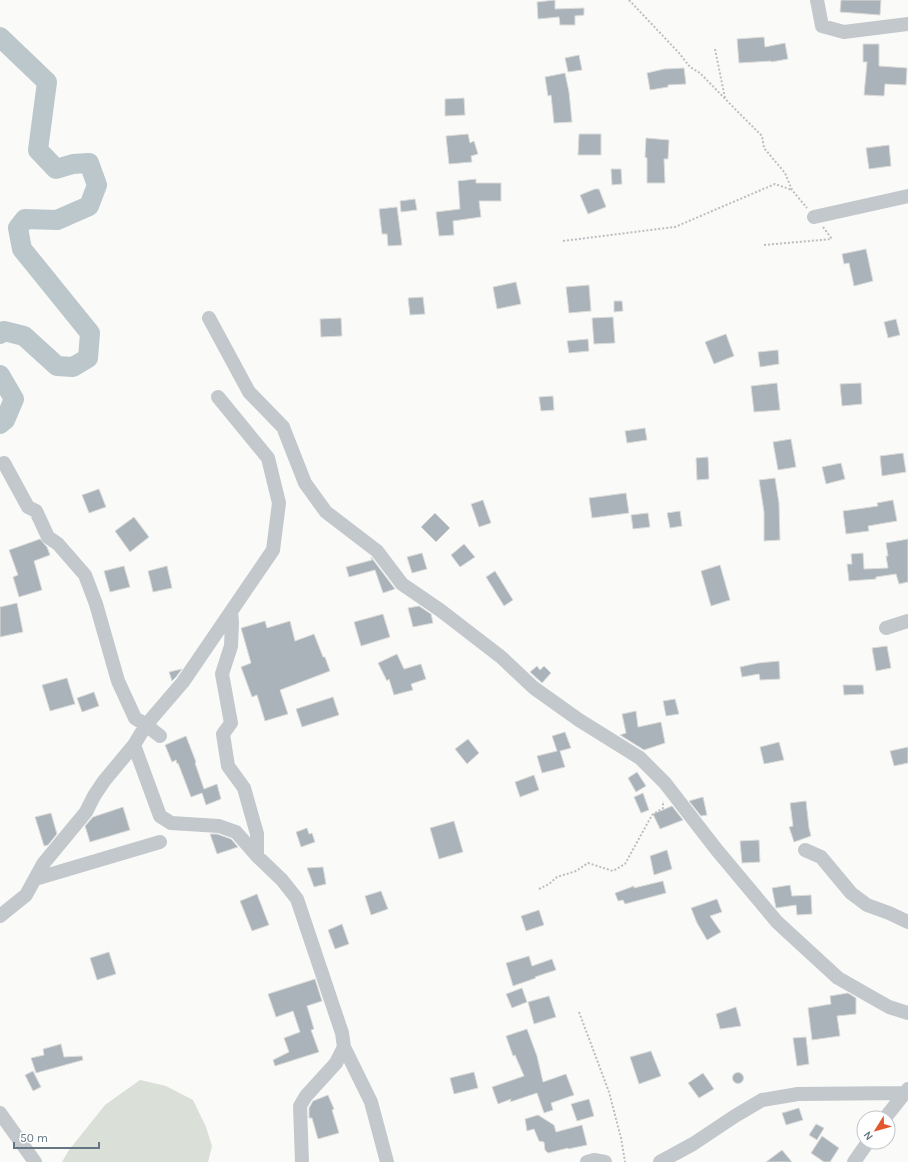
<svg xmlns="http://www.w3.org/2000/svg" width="908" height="1162" font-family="Karla,sans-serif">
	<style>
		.green { fill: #dadfd7 }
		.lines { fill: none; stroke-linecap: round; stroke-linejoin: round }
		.river { stroke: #bbc7cb; stroke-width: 20 }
		.building { fill: #aab3b9; stroke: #dcdcda }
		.path { stroke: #bbbfc2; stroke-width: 2; stroke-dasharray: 2 2; stroke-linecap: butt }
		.minor { stroke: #c3c8cc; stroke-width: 14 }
	</style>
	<rect width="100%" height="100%" fill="#fafaf8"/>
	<path class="green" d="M 140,1080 L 166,1086 L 193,1100 L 206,1127 L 212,1146 L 208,1162 L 62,1162 L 69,1150 L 105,1105 Z"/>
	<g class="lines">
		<path class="river" d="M 0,37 L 47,82 L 38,150 L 56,169 L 73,164 L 89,163 L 97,185 L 89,206 L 57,220 L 25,219 L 18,228 L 22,249 L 90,333 L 88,358 L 73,367 L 57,366 L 24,336 L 4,331 L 0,334
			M 0,375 L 14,399 L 5,420 L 0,424"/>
	</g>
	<path class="building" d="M 555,0 L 555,9 L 584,8 L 584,15 L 575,16 L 575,25 L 560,25 L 559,17 L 538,19 L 537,2 Z
		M 841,0 L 881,0 L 880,15 L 840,12 Z
		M 764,37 L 765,47 L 785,43 L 788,59 L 771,62 L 771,61 L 739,63 L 737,39 Z
		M 863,44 L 879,44 L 879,66 L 907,68 L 906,85 L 885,84 L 884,96 L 864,95 L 867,62 L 863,62 Z
		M 579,55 L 582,70 L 568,72 L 565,58 Z
		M 684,68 L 686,84 L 668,85 L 668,87 L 650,90 L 647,73 L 664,69 Z
		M 565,73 L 569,92 L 572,122 L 554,123 L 551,95 L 548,96 L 545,77 Z
		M 464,98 L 465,115 L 445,116 L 445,99 Z
		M 468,134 L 470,143 L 474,141 L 478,154 L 471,156 L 472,162 L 449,164 L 446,136 Z
		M 579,134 L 601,134 L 601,155 L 578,155 Z
		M 646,138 L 669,140 L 668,159 L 664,159 L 665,183 L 647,183 L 647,158 L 645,157 Z
		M 889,145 L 891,166 L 869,169 L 866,148 Z
		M 611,169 L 621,169 L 622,184 L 612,185 Z
		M 476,179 L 476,183 L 501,183 L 501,201 L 479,201 L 481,217 L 453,221 L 454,235 L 439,236 L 436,212 L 460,209 L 458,181 Z
		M 595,189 L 599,189 L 606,207 L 588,214 L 580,195 Z
		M 415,199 L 417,210 L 401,212 L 400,201 Z
		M 397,207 L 402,245 L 388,246 L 387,234 L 382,234 L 379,209 Z
		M 866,249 L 873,281 L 854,286 L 849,263 L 844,264 L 842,254 Z
		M 516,282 L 521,304 L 497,309 L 493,287 Z
		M 589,285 L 591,311 L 569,313 L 566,287 Z
		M 423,297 L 425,314 L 410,315 L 408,298 Z
		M 614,301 L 622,301 L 623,311 L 614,312 Z
		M 613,317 L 615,343 L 594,344 L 592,318 Z
		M 341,318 L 342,336 L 321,337 L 320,319 Z
		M 896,319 L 900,335 L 888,338 L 884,322 Z
		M 726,334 L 734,356 L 714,364 L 705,342 Z
		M 588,339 L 589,351 L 569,353 L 567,341 Z
		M 778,350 L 779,364 L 760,367 L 758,352 Z
		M 777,383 L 780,410 L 754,412 L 751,386 Z
		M 861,383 L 862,404 L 842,406 L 840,384 Z
		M 553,396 L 554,410 L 541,411 L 539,397 Z
		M 645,428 L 647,440 L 627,443 L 625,431 Z
		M 791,439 L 796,467 L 778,470 L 773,442 Z
		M 903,453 L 906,472 L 882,476 L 880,456 Z
		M 708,457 L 709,479 L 697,480 L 696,458 Z
		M 841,463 L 845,479 L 826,484 L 822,467 Z
		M 775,478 L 779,503 L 780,540 L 764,541 L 764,512 L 759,480 Z
		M 99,489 L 106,507 L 89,513 L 82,495 Z
		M 626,493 L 629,513 L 592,518 L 589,498 Z
		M 483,500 L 491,523 L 479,527 L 471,504 Z
		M 893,500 L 897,521 L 868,526 L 869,531 L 846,534 L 843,511 L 878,506 L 877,503 Z
		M 680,511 L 682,526 L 670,528 L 667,513 Z
		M 435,513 L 450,528 L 436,542 L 421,527 Z
		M 648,513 L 650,527 L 633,529 L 631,515 Z
		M 134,517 L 149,537 L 130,552 L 115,531 Z
		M 40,539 L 47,547 L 50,555 L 34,561 L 42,590 L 19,597 L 13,577 L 18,575 L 9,550 Z
		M 908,539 L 908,582 L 899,584 L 896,574 L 876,577 L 876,579 L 849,581 L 847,564 L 852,564 L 851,554 L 863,553 L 864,569 L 888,568 L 886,556 L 888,556 L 886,543 Z
		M 464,544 L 475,557 L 460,567 L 451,555 Z
		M 422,553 L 427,569 L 412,573 L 407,557 Z
		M 371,557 L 395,589 L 383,593 L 375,570 L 349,577 L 346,567 L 372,560 Z
		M 720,565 L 730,600 L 711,606 L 701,571 Z
		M 124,566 L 130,587 L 110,592 L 104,571 Z
		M 167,566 L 172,588 L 153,592 L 148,571 Z
		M 495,571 L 513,600 L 504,606 L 486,577 Z
		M 17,603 L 23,632 L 0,637 L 0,607 Z
		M 419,606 L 431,614 L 433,623 L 413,627 L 408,608 Z
		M 383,614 L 390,637 L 361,646 L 354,622 Z
		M 265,621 L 267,628 L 290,621 L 295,641 L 314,634 L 323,657 L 325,657 L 330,671 L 280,690 L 288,714 L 265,721 L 257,695 L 252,697 L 241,667 L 251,663 L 241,628 Z
		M 887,646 L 891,668 L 876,671 L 872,648 Z
		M 397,654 L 404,669 L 421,664 L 426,679 L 411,684 L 413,690 L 394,695 L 389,679 L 387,681 L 378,663 Z
		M 779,661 L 780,679 L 760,680 L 759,674 L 742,677 L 740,667 L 758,663 Z
		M 537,666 L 540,670 L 544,666 L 551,673 L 542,683 L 530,672 Z
		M 182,669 L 176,677 L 172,681 L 169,672 Z
		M 67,678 L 75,704 L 50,711 L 42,685 Z
		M 843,685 L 863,685 L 864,694 L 844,695 Z
		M 94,692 L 99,706 L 82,712 L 77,698 Z
		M 333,697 L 339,715 L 302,727 L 296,709 Z
		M 675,699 L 679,714 L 666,716 L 663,701 Z
		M 636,711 L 638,727 L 661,722 L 665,743 L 644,750 L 620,735 L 626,733 L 622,714 Z
		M 565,732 L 571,748 L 560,751 L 565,767 L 542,773 L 537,756 L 557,751 L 552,736 Z
		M 186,736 L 196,762 L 195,763 L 204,789 L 217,784 L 221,799 L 206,805 L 202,793 L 191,797 L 178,763 L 177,764 L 176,760 L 172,762 L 165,745 Z
		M 468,739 L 479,753 L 467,764 L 455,749 Z
		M 779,742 L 784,760 L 764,764 L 760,747 Z
		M 908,747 L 908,763 L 894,766 L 890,751 Z
		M 637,772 L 646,786 L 636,792 L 628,778 Z
		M 534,775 L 539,790 L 520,797 L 515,782 Z
		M 643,793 L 649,810 L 641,813 L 634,797 Z
		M 703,797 L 707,815 L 701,816 L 689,801 Z
		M 806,801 L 809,828 L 811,836 L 794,842 L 789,827 L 793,826 L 790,803 Z
		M 672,806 L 683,820 L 660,829 L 653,814 Z
		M 123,807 L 130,830 L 90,842 L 85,826 L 93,817 Z
		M 51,813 L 57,834 L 48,845 L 44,846 L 35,817 Z
		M 454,821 L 463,852 L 439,859 L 430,828 Z
		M 307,828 L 309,834 L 312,833 L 315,842 L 301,847 L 296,832 Z
		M 210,834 L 217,834 L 231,839 L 238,847 L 217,854 Z
		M 759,840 L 760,862 L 742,863 L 740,841 Z
		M 667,850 L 672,869 L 654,875 L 650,856 Z
		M 323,867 L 326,884 L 314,887 L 307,868 Z
		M 663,881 L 666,893 L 625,904 L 623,900 L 618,901 L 615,893 L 634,886 L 634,888 Z
		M 790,885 L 792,896 L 811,895 L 812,914 L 797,915 L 796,905 L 776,908 L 772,888 Z
		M 381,891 L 388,909 L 371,915 L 365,896 Z
		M 257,894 L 269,925 L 252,931 L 240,901 Z
		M 717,899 L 722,912 L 710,916 L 721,932 L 707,940 L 697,923 L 691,908 Z
		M 539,910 L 544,925 L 526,931 L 521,916 Z
		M 342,924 L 349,944 L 335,949 L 328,930 Z
		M 109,952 L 116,974 L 97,980 L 90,958 Z
		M 529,956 L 532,966 L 552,959 L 556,970 L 535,977 L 536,978 L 513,986 L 506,963 Z
		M 315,979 L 322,1001 L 307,1006 L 314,1029 L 311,1030 L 319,1052 L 275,1066 L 273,1060 L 289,1052 L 284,1038 L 300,1032 L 293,1011 L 276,1017 L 268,994 Z
		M 522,988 L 527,1002 L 512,1008 L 506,994 Z
		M 848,993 L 856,998 L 856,1014 L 837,1016 L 840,1036 L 812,1040 L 808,1008 L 831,1004 L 830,996 Z
		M 549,996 L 556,1017 L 534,1024 L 528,1002 Z
		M 736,1007 L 741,1026 L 720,1029 L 716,1014 Z
		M 527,1029 L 537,1056 L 543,1082 L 566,1074 L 574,1095 L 551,1103 L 553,1110 L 544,1113 L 537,1093 L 510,1102 L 511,1099 L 498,1104 L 492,1087 L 524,1076 L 515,1055 L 513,1056 L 506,1036 Z
		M 806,1037 L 809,1064 L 797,1066 L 793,1038 Z
		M 61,1044 L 64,1057 L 82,1056 L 83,1060 L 36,1073 L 31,1058 L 44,1055 L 43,1049 Z
		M 651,1051 L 661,1076 L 639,1084 L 630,1057 Z
		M 33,1071 L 41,1087 L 33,1091 L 25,1075 Z
		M 474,1072 L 478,1088 L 454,1094 L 450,1078 Z
		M732.5 1078a5.5 5.5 0 1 1 11 0a5.5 5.5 0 1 1-11 0Z
		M 703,1073 L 714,1089 L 699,1098 L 688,1083 Z
		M 328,1095 L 334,1109 L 332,1110 L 339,1133 L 318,1139 L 312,1118 L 309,1118 L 309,1108 L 313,1101 Z
		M 589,1099 L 594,1116 L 577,1121 L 571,1104 Z
		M 799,1108 L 803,1120 L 786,1125 L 782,1113 Z
		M 538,1115 L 554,1125 L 556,1132 L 582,1125 L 587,1145 L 568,1149 L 568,1148 L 548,1153 L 545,1150 L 544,1142 L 539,1141 L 534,1129 L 527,1131 L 525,1119 Z
		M 816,1124 L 824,1128 L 817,1140 L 809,1135 Z
		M 822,1136 L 839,1148 L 830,1162 L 824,1162 L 811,1153 Z
		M 782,1150 L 792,1162 L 766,1162 Z"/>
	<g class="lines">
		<path class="path" d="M 629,0 L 679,53 L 690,67 L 700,73 L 737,111 L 762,136 L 764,148 L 785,173 L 792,190 L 807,208
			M 715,49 L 725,98
			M 823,227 L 832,239
			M 563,241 L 675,227 L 775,184 L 792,190
			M 764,245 L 832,239
			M 539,889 L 549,884 L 557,877 L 576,871 L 588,863 L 613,871 L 625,864 L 652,815 L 663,808 L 663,801
			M 579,1012 L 609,1092 L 621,1138 L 625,1162"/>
		<path class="minor" d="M 817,0 L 822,26 L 844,32 L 908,24
			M 814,217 L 908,196
			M 209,318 L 249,392 L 283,427 L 305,483 L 326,512 L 377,551 L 402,584 L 440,610 L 501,657 L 534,688 L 579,720 L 640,758 L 665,783 L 716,849 L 777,922 L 838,978 L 889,1007 L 908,1013
			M 4,463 L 28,507 L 36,511 L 48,537 L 58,544 L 85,575 L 96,604 L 118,681 L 135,718 L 146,725 L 160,736
			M 231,612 L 232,622 L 231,646 L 222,674 L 231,723 L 223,734 L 228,766 L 244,788 L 257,834 L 257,856
			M 886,628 L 908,621
			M 134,745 L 160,816 L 171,823 L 219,826 L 236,832 L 257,856 L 282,880 L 297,899 L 342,1033 L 344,1047 L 336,1063 L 306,1096 L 300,1106 L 302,1162
			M 805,850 L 821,857 L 851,893 L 867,905 L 889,913 L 908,922
			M 35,879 L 160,842
			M 0,916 L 26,895 L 43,864 L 86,812 L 94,796 L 104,781 L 134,745 L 146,725 L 183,682 L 273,550 L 279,503 L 268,458 L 218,397
			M 344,1047 L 371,1102 L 387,1162
			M 0,1113 L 35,1162
			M 885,1118 L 908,1089
			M 587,1162 L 594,1160 L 605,1162
			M 660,1162 L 693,1144 L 735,1116 L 762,1100 L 798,1094 L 904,1093
			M 854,1162 L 868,1142"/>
	</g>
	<g transform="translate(876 1130) rotate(233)"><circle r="19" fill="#ffffff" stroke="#c1c8cd"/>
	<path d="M0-3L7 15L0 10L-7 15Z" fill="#e4572e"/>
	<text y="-6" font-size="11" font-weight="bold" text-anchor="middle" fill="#657683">N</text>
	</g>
	<path d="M14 1142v6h85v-6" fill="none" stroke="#657683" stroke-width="2"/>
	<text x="20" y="1142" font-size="12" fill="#657683" stroke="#ffffff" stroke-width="3" paint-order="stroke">50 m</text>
</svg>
